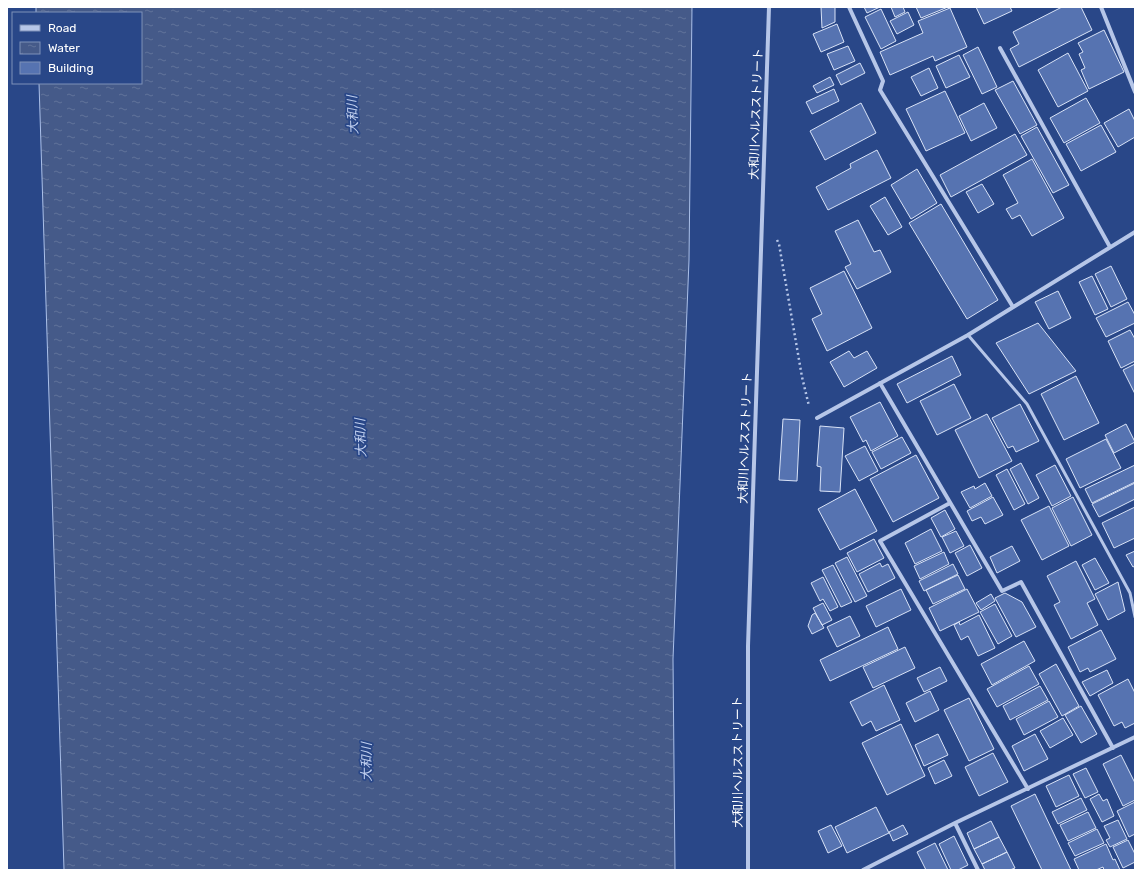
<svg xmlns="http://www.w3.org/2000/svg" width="1142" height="877" font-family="Rubik,'Noto Sans JP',sans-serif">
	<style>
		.water { fill: url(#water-ripples); stroke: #abc0e9 }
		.building { fill: #5673b1; stroke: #d9e3f7 }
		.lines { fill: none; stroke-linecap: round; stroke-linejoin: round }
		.path { stroke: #b6c6e8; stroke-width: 2.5; stroke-dasharray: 2 3; stroke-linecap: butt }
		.lane { stroke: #b6c6e8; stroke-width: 3 }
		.street { stroke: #b6c6e8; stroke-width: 4 }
		.labels { text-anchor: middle; stroke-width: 3.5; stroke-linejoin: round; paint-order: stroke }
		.street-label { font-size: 12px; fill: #fff; stroke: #294788 }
		.water-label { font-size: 13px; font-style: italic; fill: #c2d1f0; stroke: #294788 }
	</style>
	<defs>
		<pattern id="water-ripples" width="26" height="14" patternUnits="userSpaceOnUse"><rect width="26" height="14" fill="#455a89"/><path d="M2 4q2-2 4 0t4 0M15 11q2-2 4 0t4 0" fill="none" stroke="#61739b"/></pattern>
	</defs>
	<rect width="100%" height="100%" fill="#294788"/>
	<path class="water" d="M 36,7 L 692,7 L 689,260 L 673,659 L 675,870 L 64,870 L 39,83 L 141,83 L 141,13 L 36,13 Z"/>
	<path class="building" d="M 821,7 L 835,7 L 835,22 L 822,28 Z
		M 864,7 L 880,7 L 867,13 Z
		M 891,7 L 903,7 L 905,12 L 895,17 Z
		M 916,7 L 948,7 L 921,18 Z
		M 976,7 L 1010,7 L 1012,11 L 984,24 Z
		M 1062,7 L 1081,7 L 1092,30 L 1019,67 L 1010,49 L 1019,44 L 1013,32 Z
		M 950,8 L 967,47 L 935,61 L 933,56 L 890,75 L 880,52 L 923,33 L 918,21 Z
		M 881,9 L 896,41 L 881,49 L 865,17 Z
		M 908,12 L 914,25 L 897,34 L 890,21 Z
		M 837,24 L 844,42 L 821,52 L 813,34 Z
		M 1104,30 L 1124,72 L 1089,89 L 1081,70 L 1085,68 L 1079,54 L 1083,52 L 1078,43 Z
		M 848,46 L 855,61 L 834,70 L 827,54 Z
		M 978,47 L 997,87 L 982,94 L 963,55 Z
		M 1068,53 L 1088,91 L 1058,107 L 1038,70 Z
		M 959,55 L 970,77 L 946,88 L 936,66 Z
		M 860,63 L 865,73 L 841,85 L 836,75 Z
		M 929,68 L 938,88 L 921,96 L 911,77 Z
		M 830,77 L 834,85 L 817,93 L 813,86 Z
		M 1013,81 L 1037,125 L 1020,134 L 995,90 Z
		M 834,89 L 839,101 L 812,114 L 806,102 Z
		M 945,91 L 965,133 L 926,151 L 906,109 Z
		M 1086,98 L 1100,123 L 1064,143 L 1050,118 Z
		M 861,103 L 876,133 L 825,160 L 810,131 Z
		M 984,103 L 997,128 L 971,141 L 959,116 Z
		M 1129,109 L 1135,121 L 1135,137 L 1118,147 L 1104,123 Z
		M 1101,125 L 1116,152 L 1081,171 L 1066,144 Z
		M 1037,127 L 1069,185 L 1053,193 L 1021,136 Z
		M 1015,134 L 1027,155 L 951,197 L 940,175 Z
		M 877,150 L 891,178 L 828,210 L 816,187 L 851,168 L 850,164 Z
		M 1032,159 L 1064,218 L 1032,236 L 1020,215 L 1012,219 L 1006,209 L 1018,203 L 1003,175 Z
		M 917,169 L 937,203 L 911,219 L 891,185 Z
		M 982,184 L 994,204 L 978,213 L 966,192 Z
		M 885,197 L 902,227 L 888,235 L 870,206 Z
		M 941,204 L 998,300 L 967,319 L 909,223 Z
		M 858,220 L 874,252 L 880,250 L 891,272 L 857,289 L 845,267 L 851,264 L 835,231 Z
		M 1111,266 L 1127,299 L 1111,307 L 1095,274 Z
		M 844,271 L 872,328 L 827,351 L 812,319 L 822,314 L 810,288 Z
		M 1092,276 L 1108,309 L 1095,315 L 1079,282 Z
		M 1058,291 L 1071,318 L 1049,329 L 1035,302 Z
		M 1128,302 L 1135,315 L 1135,323 L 1106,337 L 1096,318 Z
		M 1038,323 L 1076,371 L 1029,394 L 996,343 Z
		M 1130,330 L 1135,339 L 1135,361 L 1121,368 L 1108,341 Z
		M 849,351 L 854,358 L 867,351 L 877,368 L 844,387 L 830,362 Z
		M 952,356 L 961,375 L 907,403 L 897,384 Z
		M 1135,364 L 1135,394 L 1123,370 Z
		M 1076,376 L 1099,423 L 1064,440 L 1041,394 Z
		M 954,384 L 971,418 L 937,435 L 920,401 Z
		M 880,402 L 898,436 L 871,451 L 866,440 L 863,442 L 850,417 Z
		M 1020,404 L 1039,441 L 1016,452 L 1013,446 L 1008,448 L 992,418 Z
		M 987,414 L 1012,461 L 979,478 L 955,430 Z
		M 783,419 L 800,420 L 797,481 L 779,480 Z
		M 1126,424 L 1135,442 L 1114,453 L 1105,435 Z
		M 820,426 L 844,428 L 840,492 L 820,491 L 821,467 L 817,466 Z
		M 902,437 L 911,453 L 881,469 L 872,452 Z
		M 1106,439 L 1121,468 L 1080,488 L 1066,459 Z
		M 865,446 L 878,471 L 859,481 L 845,456 Z
		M 916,455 L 939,498 L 893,522 L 870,479 Z
		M 1021,463 L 1039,498 L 1028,504 L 1010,469 Z
		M 1055,465 L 1071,496 L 1052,506 L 1036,475 Z
		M 1135,465 L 1135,482 L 1092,503 L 1085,489 Z
		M 1007,469 L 1025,504 L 1014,510 L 996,475 Z
		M 985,483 L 992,496 L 970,508 L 961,492 L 974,486 L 975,489 Z
		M 1135,483 L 1135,499 L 1099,517 L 1092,504 Z
		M 855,489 L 877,531 L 840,550 L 818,509 Z
		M 993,497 L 1003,515 L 985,524 L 981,517 L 972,521 L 967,511 Z
		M 1073,497 L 1092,535 L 1071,546 L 1052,508 Z
		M 1049,506 L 1069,546 L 1042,560 L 1021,520 Z
		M 1135,507 L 1135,538 L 1114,548 L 1102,523 Z
		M 945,510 L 955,529 L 941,537 L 931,518 Z
		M 931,529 L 942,551 L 915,564 L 905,543 Z
		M 956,531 L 964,546 L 950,553 L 942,537 Z
		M 874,539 L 884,558 L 857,572 L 847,553 Z
		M 970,545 L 982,568 L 967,576 L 955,553 Z
		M 1012,546 L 1020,561 L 997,573 L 990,557 Z
		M 1135,551 L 1135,566 L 1133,567 L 1126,555 Z
		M 944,552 L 949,564 L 920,579 L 914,566 Z
		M 847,557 L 867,596 L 855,602 L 835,563 Z
		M 1095,558 L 1109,583 L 1095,590 L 1082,565 Z
		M 1076,561 L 1095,599 L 1087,603 L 1098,625 L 1071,639 L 1054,605 L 1060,602 L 1047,576 Z
		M 880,563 L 882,567 L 888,564 L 895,578 L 868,592 L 859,574 Z
		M 953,564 L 958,574 L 924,591 L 919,581 Z
		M 833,565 L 852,602 L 841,607 L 822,570 Z
		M 958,575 L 965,589 L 933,604 L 926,590 Z
		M 823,577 L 838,607 L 830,611 L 823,599 L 820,601 L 811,583 Z
		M 1118,582 L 1125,611 L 1108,620 L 1095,594 Z
		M 901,589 L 911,610 L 876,627 L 866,606 Z
		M 967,589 L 979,612 L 940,631 L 929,608 Z
		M 1005,593 L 1022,602 L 1036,627 L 1016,637 L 995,598 Z
		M 991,594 L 995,601 L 981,610 L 976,603 Z
		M 823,603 L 832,620 L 822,625 L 813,608 Z
		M 995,604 L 1012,636 L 998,644 L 980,612 Z
		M 815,613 L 824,628 L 812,634 L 808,626 L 812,615 Z
		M 979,615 L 995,648 L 978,656 L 968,636 L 961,640 L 954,625 L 959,622 L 960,625 Z
		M 850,616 L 860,636 L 837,647 L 827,627 Z
		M 888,627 L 898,649 L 830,681 L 820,660 Z
		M 1101,630 L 1116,659 L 1090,672 L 1088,668 L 1080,672 L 1068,647 Z
		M 1024,641 L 1035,661 L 992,685 L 981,664 Z
		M 905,647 L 915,668 L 873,688 L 863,667 Z
		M 1056,664 L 1079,706 L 1062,716 L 1039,674 Z
		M 1029,666 L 1039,684 L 997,707 L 987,689 Z
		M 940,667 L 947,681 L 924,692 L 917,678 Z
		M 1107,670 L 1113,683 L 1090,696 L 1082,682 Z
		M 1128,679 L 1135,693 L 1135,723 L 1125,728 L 1122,722 L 1114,726 L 1098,695 Z
		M 884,685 L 900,720 L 876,731 L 871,721 L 862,726 L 850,702 Z
		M 1040,686 L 1048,700 L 1010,720 L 1003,706 Z
		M 930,691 L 939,710 L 915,722 L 906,703 Z
		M 969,698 L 994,749 L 969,761 L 944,710 Z
		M 1049,701 L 1058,717 L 1024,735 L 1016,719 Z
		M 1081,706 L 1097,734 L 1081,743 L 1065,715 Z
		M 1063,718 L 1073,735 L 1050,748 L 1040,731 Z
		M 901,724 L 925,776 L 887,795 L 862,743 Z
		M 938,734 L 948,755 L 924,766 L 915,745 Z
		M 1035,734 L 1048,759 L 1024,771 L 1012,746 Z
		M 993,753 L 1008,782 L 979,796 L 965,767 Z
		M 1121,755 L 1135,783 L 1135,800 L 1123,806 L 1103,764 Z
		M 944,760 L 952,776 L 935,784 L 928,768 Z
		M 1086,768 L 1098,792 L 1085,798 L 1073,774 Z
		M 1069,775 L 1079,796 L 1056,807 L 1046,786 Z
		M 1035,794 L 1071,870 L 1042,870 L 1011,806 Z
		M 1099,794 L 1103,801 L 1107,799 L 1114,816 L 1102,822 L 1090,799 Z
		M 1081,798 L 1087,810 L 1058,824 L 1052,812 Z
		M 1135,802 L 1135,834 L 1129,837 L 1117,811 Z
		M 876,807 L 889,833 L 847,853 L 835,827 Z
		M 1088,812 L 1096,828 L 1068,841 L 1060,825 Z
		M 1118,820 L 1127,839 L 1110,847 L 1106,840 L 1110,838 L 1104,826 Z
		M 991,821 L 999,837 L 974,849 L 967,833 Z
		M 831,825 L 842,846 L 828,853 L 818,831 Z
		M 903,825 L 908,834 L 893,841 L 889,832 Z
		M 1097,829 L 1104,843 L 1075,856 L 1068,843 Z
		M 954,836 L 968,865 L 958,870 L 951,870 L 939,844 Z
		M 999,837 L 1007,852 L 982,864 L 974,849 Z
		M 1128,840 L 1135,854 L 1135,862 L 1123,868 L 1113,847 Z
		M 935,843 L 948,870 L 926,870 L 917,852 Z
		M 1106,844 L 1113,860 L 1115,859 L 1120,870 L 1104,870 L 1103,867 L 1096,870 L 1079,870 L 1074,859 Z
		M 1007,852 L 1015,868 L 1010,870 L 985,870 L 982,864 Z"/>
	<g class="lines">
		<path class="path" d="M 777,240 L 779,244 L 802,377 L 809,406"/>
		<path class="lane" d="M 968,335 L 1027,404 L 1130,593 L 1135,617"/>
		<path class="street" d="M 849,7 L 883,81 L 880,90 L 1013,307
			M 1101,7 L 1135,92
			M 1000,48 L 1110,247
			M 880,383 L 1002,591 L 1021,582 L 1113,748
			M 817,418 L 968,335 L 1135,232
			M 950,503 L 880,541 L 1028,789
			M 955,823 L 978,870
			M 748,870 L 748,646 L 769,7
			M 863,870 L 955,823 L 1135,737"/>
	</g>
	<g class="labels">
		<g class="street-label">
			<text transform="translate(756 114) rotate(-88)" y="4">大和川ヘルスストリート</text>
			<text transform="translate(745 438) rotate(-88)" y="4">大和川ヘルスストリート</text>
			<text transform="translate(738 762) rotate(-90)" y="4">大和川ヘルスストリート</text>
		</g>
		<g class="water-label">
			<text transform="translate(352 115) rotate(-92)" y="5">大和川</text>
			<text transform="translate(360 438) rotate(-92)" y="5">大和川</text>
			<text transform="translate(366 762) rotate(-90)" y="5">大和川</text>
		</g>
	</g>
	<rect width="1142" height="877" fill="none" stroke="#ffffff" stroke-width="16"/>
	<rect x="12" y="12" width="130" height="72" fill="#294788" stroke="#7f91b8"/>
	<rect x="20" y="25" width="20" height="6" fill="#b6c6e8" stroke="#7f91b8"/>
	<text x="48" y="32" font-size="12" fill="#ffffff">Road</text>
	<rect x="20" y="42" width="20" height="12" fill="url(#water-ripples)" stroke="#7f91b8"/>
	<text x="48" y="52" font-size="12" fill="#ffffff">Water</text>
	<rect x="20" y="62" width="20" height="12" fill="#5673b1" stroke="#7f91b8"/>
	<text x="48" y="72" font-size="12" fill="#ffffff">Building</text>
</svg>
